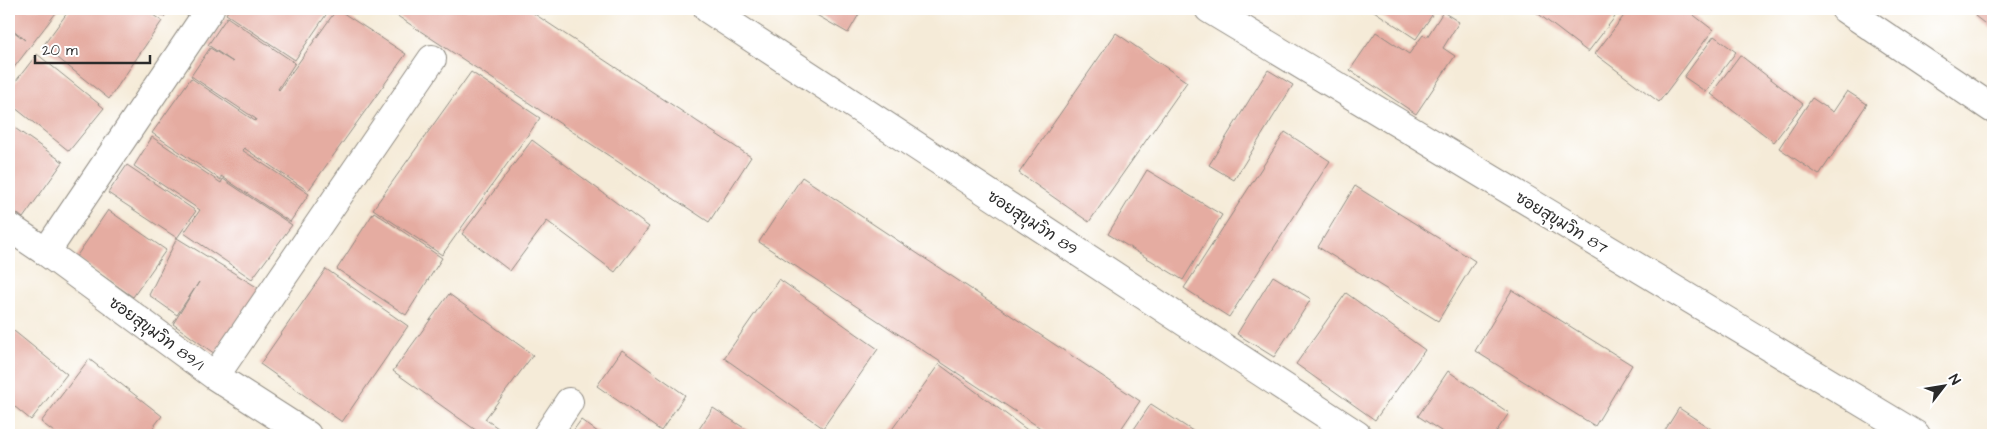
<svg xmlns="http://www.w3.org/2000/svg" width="2002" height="444" font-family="'Architects Daughter','Playpen Sans Thai',sans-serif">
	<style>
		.building { fill: #e5aca1 }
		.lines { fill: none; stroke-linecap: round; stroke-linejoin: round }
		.street-casing { stroke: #908b82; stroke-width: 30 }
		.street { stroke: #fff; stroke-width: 28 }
		.labels { text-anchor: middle; stroke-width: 4; stroke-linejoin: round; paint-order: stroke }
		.street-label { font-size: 16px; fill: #2b2b2b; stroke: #fff }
	</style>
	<rect width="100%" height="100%" fill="#fff"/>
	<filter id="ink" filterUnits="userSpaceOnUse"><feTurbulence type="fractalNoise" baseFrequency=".02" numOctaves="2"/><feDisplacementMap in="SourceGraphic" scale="10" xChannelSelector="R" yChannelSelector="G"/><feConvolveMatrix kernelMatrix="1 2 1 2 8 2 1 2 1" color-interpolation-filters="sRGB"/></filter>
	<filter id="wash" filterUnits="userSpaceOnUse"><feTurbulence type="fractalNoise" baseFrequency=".0096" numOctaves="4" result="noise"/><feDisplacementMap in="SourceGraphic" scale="20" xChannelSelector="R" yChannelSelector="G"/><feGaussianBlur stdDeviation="1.12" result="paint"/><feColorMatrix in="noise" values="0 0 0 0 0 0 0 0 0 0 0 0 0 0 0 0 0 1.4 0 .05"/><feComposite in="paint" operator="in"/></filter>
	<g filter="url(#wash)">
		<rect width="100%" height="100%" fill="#f5ebd8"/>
		<g id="blocks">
			<path class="building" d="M 9,9 L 59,9 L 9,74 L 9,28 L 25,40 L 9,26 Z
				M 70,9 L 144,9 L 162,21 L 109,99 L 43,46 Z
				M 152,9 L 170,9 L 164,17 Z
				M 229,9 L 330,9 L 295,60 L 226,14 Z
				M 337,9 L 406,54 L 308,191 L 244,148 L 242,150 L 309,194 L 290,222 L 221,176 L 221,180 L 152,133 L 191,78 L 255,121 L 256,119 L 191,76 L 210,48 L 233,62 L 208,45 L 227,17 L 295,63 L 278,89 L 279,90 Z
				M 387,9 L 527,9 L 751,157 L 709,222 Z
				M 806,9 L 862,9 L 848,33 Z
				M 1371,9 L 1436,9 L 1416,39 Z
				M 1532,9 L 1604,9 L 1615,17 L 1588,52 Z
				M 1629,9 L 1686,9 L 1713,30 L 1659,102 L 1595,54 Z
				M 1980,9 L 1993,9 L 1993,30 L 1975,16 Z
				M 1443,12 L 1459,22 L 1443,48 L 1455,56 L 1416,114 L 1350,70 L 1376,32 L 1409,54 L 1423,35 L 1427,37 Z
				M 1116,33 L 1187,82 L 1089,222 L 1019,173 Z
				M 1714,36 L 1736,52 L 1706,92 L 1684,77 Z
				M 37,54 L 104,108 L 69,151 L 9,103 L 9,90 Z
				M 1740,55 L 1803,104 L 1774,142 L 1711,94 Z
				M 1268,70 L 1293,85 L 1234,180 L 1209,165 Z
				M 471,72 L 540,118 L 442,255 L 373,209 Z
				M 1847,91 L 1867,104 L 1819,175 L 1779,148 L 1812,98 L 1833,112 Z
				M 9,124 L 63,162 L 23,218 L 9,207 Z
				M 1285,132 L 1330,161 L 1229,317 L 1184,288 Z
				M 152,137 L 221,183 L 223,179 L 292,225 L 252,279 L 184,233 L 200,210 L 134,166 Z
				M 532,140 L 649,227 L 615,272 L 547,221 L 510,271 L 462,234 Z
				M 127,165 L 196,211 L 177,238 L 108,193 Z
				M 1147,170 L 1222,215 L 1183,280 L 1108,234 Z
				M 802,177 L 1140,401 L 1117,435 L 1051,435 L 759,242 Z
				M 1355,186 L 1475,261 L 1438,321 L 1318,247 Z
				M 108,210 L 166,250 L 133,297 L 76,257 Z
				M 374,212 L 442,258 L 406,315 L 337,269 Z
				M 177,238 L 260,289 L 215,354 L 173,324 L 199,282 L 177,315 L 149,295 Z
				M 326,269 L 408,326 L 342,422 L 260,364 Z
				M 1273,276 L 1311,299 L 1274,357 L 1237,334 Z
				M 779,279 L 878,349 L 823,428 L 724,358 Z
				M 1512,290 L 1632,365 L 1595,426 L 1475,351 Z
				M 1346,293 L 1425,350 L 1375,420 L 1296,364 Z
				M 449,294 L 533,355 L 485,419 L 508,435 L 474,435 L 477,431 L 393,371 Z
				M 9,331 L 12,334 L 14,331 L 67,374 L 31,420 L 9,402 Z
				M 622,350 L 685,395 L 661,431 L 597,386 Z
				M 89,359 L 162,416 L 147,435 L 58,435 L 41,422 Z
				M 939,364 L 1034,435 L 888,435 Z
				M 1448,371 L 1509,413 L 1494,435 L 1447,435 L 1418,416 Z
				M 1151,404 L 1199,435 L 1130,435 Z
				M 713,408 L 755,435 L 695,435 Z
				M 1679,408 L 1720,435 L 1662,435 Z
				M 581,420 L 602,435 L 570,435 Z"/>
		</g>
	</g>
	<g filter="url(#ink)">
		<use href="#blocks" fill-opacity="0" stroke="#908b82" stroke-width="1"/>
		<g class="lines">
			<g class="street-casing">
				<path id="street" d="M 708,9 L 1357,435
					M 1209,9 L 1916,435
					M 1845,9 L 1993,109
					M 9,227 L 46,252 L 215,376 L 307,435
					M 46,252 L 210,9
					M 215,376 L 432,59
					M 547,435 L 569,402"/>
			</g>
			<use href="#street" class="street"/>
		</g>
	</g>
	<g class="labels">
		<g class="street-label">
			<text transform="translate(1033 222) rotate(33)" y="6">ซอยสุขุมวิท 89</text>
			<text transform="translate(1562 222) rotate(31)" y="6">ซอยสุขุมวิท 87</text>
			<text transform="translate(157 333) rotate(36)" y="6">ซอยสุขุมวิท 89/1</text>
		</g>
	</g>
	<rect width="2002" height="444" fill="none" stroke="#fff" stroke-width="30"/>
	<g transform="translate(1944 386) rotate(59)" stroke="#ffffff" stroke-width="4" paint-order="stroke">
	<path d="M0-4L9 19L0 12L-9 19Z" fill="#2b2b2b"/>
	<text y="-8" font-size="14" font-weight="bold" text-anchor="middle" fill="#2b2b2b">N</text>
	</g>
	<path d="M35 55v8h115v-8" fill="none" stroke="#2b2b2b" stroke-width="2.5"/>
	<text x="42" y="55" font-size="15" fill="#2b2b2b" stroke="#ffffff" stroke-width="4" paint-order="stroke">20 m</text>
</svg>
